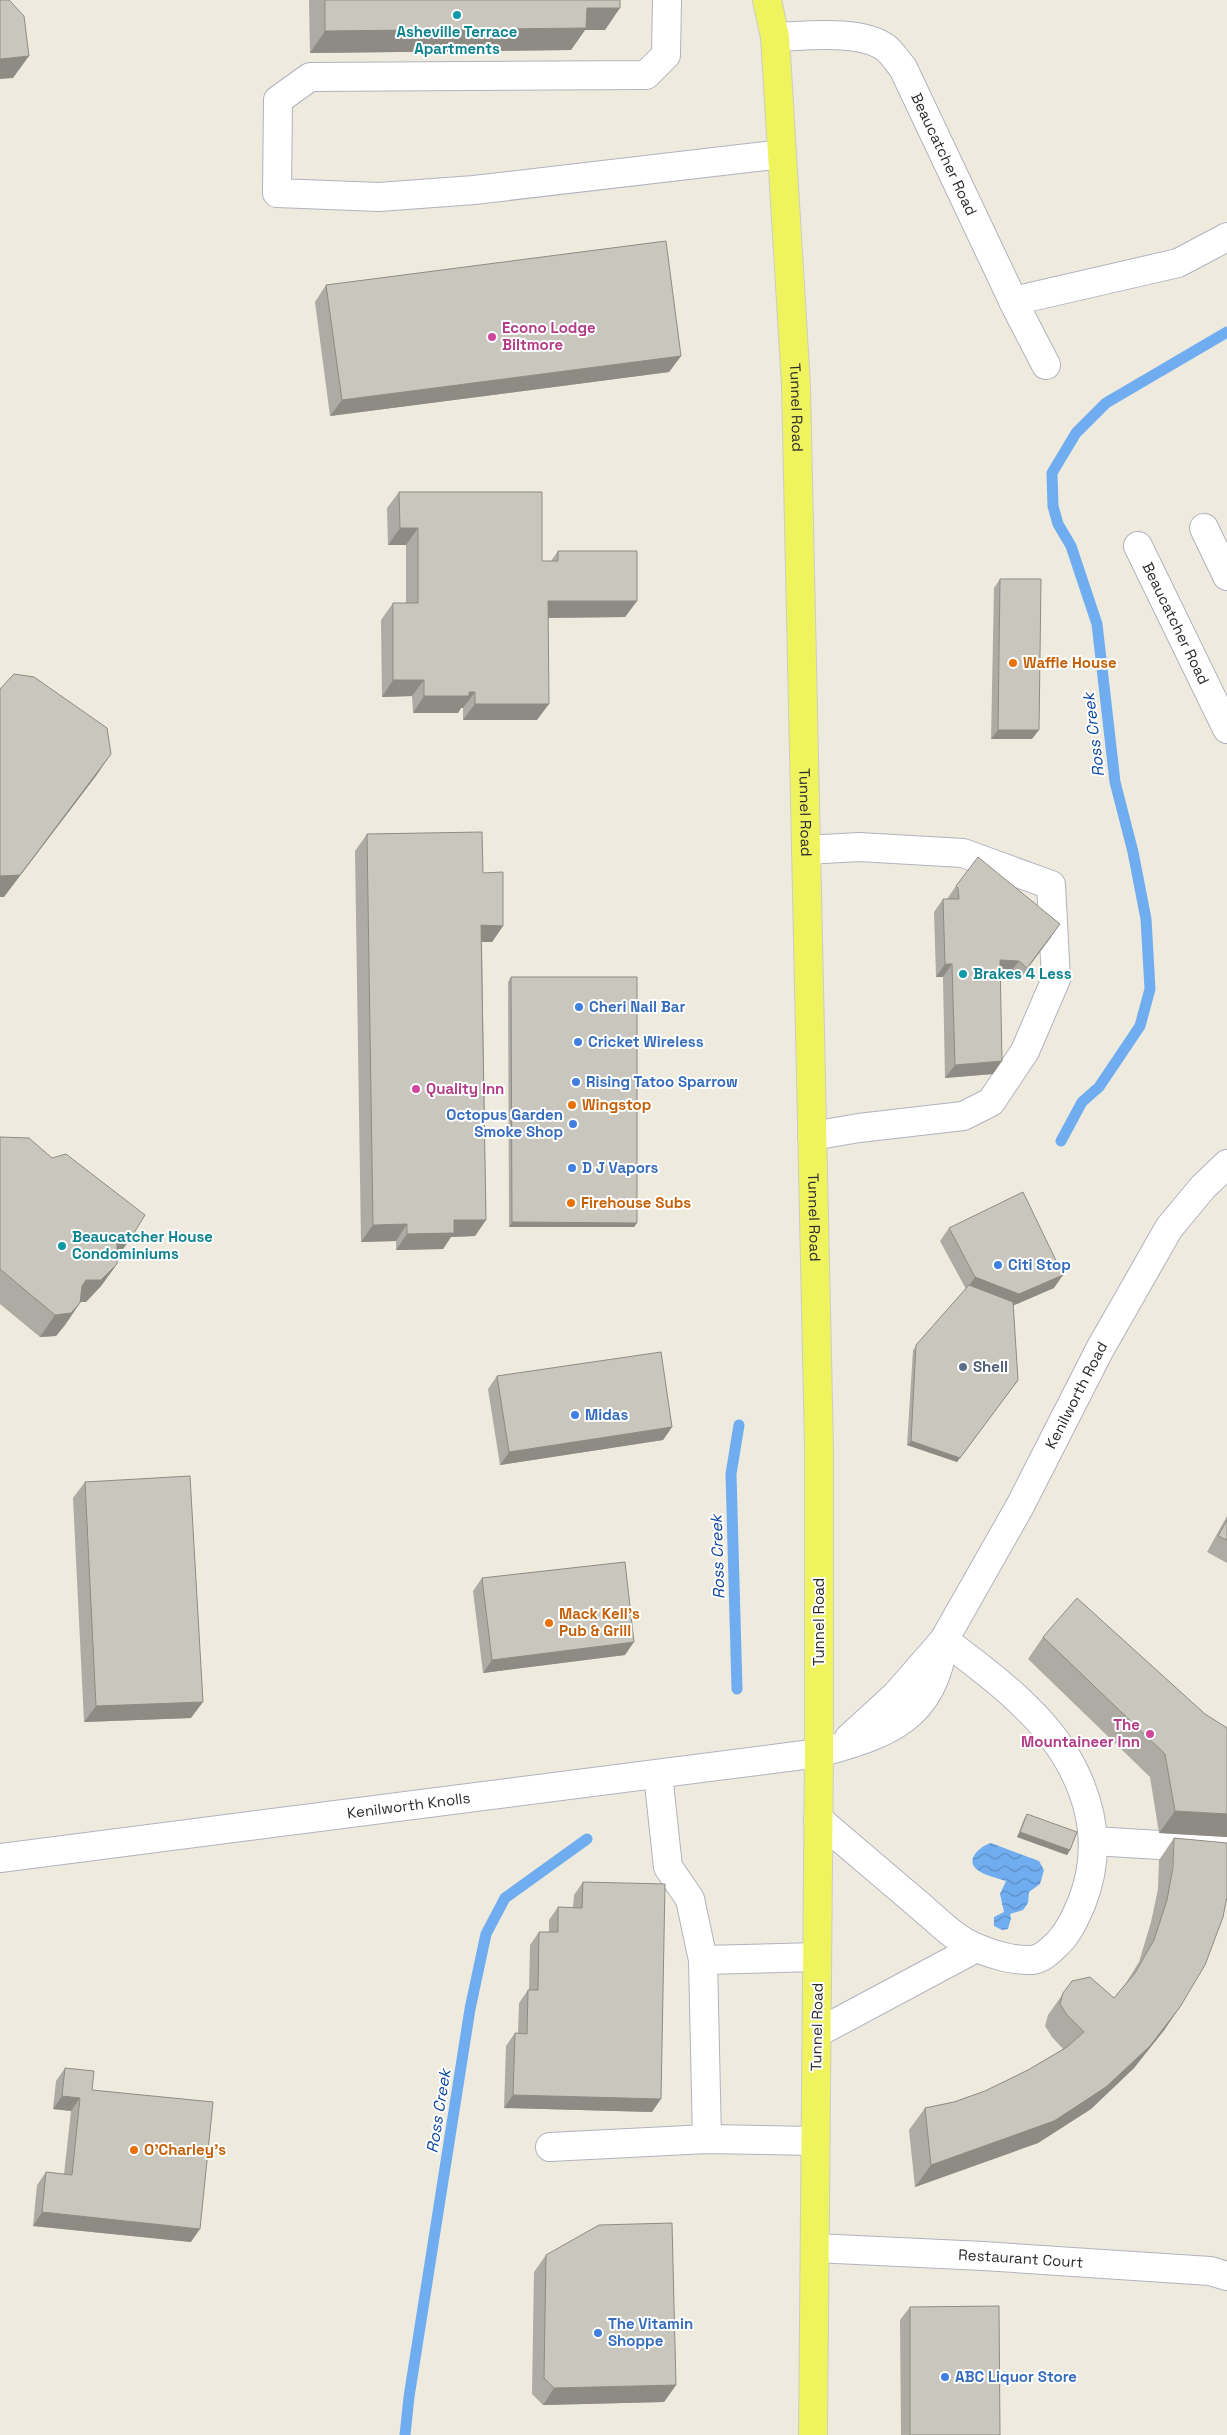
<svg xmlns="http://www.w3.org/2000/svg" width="1227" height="2435" font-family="'Space Grotesk',sans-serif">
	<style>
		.water { fill: url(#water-waves) }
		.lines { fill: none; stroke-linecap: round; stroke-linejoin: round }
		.stream { stroke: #70adf0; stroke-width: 11 }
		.minor-casing { stroke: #b2b2bf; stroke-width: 30 }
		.major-casing { stroke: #ccc; stroke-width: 30 }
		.minor { stroke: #fff; stroke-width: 28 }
		.major { stroke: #eef35e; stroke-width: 28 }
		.wall { fill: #adaba3 }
		.shaded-wall { fill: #8d8b84 }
		.building { fill: #c9c7bd; stroke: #8d8b84 }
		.culture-dot { fill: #0f9aa8; stroke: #fff; stroke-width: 2 }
		.hotel-dot { fill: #d1479c; stroke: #fff; stroke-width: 2 }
		.food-dot { fill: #e8710a; stroke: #fff; stroke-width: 2 }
		.shop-dot { fill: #3f7fe0; stroke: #fff; stroke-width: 2 }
		.service-dot { fill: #5c6f8a; stroke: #fff; stroke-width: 2 }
		.labels { text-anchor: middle; stroke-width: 4; stroke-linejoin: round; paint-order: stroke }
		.culture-label { font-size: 15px; font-weight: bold; fill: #0d838f; stroke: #fff; text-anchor: start }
		.street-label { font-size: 15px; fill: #2c2c2c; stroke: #fff }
		.hotel-label { font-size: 15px; font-weight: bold; fill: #b23c85; stroke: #fff; text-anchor: start }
		.food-label { font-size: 15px; font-weight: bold; fill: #c56008; stroke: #fff; text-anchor: start }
		.shop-label { font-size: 15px; font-weight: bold; fill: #366cbe; stroke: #fff; text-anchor: start }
		.service-label { font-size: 15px; font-weight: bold; fill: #4e5e75; stroke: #fff; text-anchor: start }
		.water-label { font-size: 16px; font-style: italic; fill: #0c46a0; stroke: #fff }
	</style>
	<defs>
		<pattern id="water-waves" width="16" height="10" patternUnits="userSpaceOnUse" patternTransform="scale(1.25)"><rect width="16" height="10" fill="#70adf0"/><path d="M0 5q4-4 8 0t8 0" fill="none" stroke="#5c8dc3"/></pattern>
	</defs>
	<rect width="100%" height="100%" fill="#eeebde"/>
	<path class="water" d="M 991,1843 L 1039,1861 L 1044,1870 L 1040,1884 L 1029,1892 L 1028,1903 L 1023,1910 L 1010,1914 L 1011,1918 L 1008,1929 L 1002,1930 L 994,1926 L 994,1917 L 1004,1912 L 1000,1894 L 1006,1881 C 998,1878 986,1876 979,1871 C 963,1861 980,1846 991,1843 Z"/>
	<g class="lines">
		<path class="stream" d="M 1061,1141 L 1082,1102 L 1099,1087 L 1140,1026 L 1150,989 L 1146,919 L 1133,852 L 1115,782 L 1097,624 L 1071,546 L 1058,524 L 1053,506 L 1052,473 L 1076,433 L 1106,403 L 1227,332
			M 737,1689 L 731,1474 L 739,1425
			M 405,2435 L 409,2397 L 470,2009 L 486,1934 L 505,1898 L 587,1839"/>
		<g class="minor-casing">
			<g id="minor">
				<path d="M 667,0 L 666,55 L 646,75 L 310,77 L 278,100 L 277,193 L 379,197 L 474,190 L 782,154"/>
				<path id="s1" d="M 775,37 C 805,36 861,29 886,48 C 892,53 898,62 903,68 L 1016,307 L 1046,365"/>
				<path d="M 1013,301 L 1178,263 L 1227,237"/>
				<path d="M 1204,528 L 1227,576"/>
				<path id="s2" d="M 1138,546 L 1227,729"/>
				<path d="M 806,850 L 859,847 L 963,853 L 1051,885 L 1056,979 L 1025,1051 L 991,1102 L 963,1116 L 859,1128 L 812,1136"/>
				<path id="s3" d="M 849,1738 L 896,1695 L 944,1640 L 1020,1506 L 1100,1349 L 1169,1228 L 1203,1187 L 1227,1164"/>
				<path d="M 658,1774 L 668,1867 L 690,1899 L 703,1960"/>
				<path d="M 818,1819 C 852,1848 886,1877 919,1905 C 938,1921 954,1939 977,1948 C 993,1955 1015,1961 1032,1960 C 1043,1959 1052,1949 1060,1941 C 1070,1930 1076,1916 1082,1902 C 1100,1856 1095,1811 1072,1767 C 1046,1716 990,1674 944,1640"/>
				<path d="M 1093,1841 L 1227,1849"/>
				<path id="s4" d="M 0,1858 L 819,1753 C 888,1734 934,1719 944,1640"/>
				<path d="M 817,2033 L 976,1948"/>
				<path d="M 707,2139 L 703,1960 L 817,1957"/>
				<path d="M 550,2147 L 707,2139 L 815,2141"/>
				<path id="s5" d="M 815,2248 L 983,2256 L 1210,2271 L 1227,2276"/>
			</g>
		</g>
		<g class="major-casing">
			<g id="major">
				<path id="s6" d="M 767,0 L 775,37 L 796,385 L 819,1448 L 819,1753 L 813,2435"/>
			</g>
		</g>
		<use href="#minor" class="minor"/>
		<use href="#major" class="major"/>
	</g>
	<path class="wall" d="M 309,0 L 620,0 L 605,30 L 585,30 L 571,50 L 310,53 Z
		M 326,285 L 681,356 L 669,372 L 330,416 L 315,302 Z
		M 399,492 L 542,561 L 551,561 L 558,551 L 637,601 L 625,617 L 548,618 L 537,720 L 463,720 L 463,708 L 461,708 L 458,713 L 413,713 L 412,696 L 382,697 L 381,620 L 393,603 L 406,603 L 406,545 L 388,545 L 387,508 Z
		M 1000,579 L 1032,739 L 991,739 L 994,588 Z
		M 367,834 L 483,873 L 503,926 L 492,942 L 482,942 L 486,1220 L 475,1236 L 451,1237 L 443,1249 L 396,1250 L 396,1241 L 361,1242 L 355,851 Z
		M 956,886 L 1051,937 L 1018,981 L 1009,974 L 1001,974 L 993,1074 L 945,1078 L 943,977 L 936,977 L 934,912 L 943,899 L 947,899 Z
		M 511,977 L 637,1223 L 634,1227 L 509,1227 L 508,982 Z
		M 0,1137 L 134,1233 L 119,1255 L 117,1256 L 117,1264 L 101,1286 L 86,1302 L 80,1302 L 65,1325 L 56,1336 L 40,1337 L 0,1304 Z
		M 949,1228 L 1054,1288 L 1013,1305 L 957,1462 L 907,1445 L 913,1350 L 966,1289 L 940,1241 Z
		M 497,1376 L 672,1427 L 663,1440 L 500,1465 L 488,1389 Z
		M 85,1482 L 191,1718 L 84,1722 L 73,1498 Z
		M 1227,1516 L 1227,1563 L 1207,1552 Z
		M 482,1578 L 625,1655 L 483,1673 L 473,1591 Z
		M 1043,1637 L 1205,1714 L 1227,1728 L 1227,1837 L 1159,1833 L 1150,1777 L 1028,1659 Z
		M 1027,1814 L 1070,1850 L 1067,1855 L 1017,1837 L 1024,1819 Z
		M 1174,1838 L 1165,2029 L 1134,2068 L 1091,2109 L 1038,2143 L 915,2187 L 909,2130 L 925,2108 L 954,2102 L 985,2091 L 1028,2070 L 1063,2049 L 1052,2037 L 1045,2026 L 1048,2015 L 1072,1981 L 1114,1998 L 1126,1983 L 1139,1962 L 1151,1922 L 1158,1889 L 1159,1860 Z
		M 583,1882 L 652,2112 L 504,2108 L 506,2046 L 515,2033 L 518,2033 L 519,2003 L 528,1990 L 529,1990 L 530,1945 L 539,1932 L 549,1932 L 549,1920 L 558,1907 L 573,1907 L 574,1895 Z
		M 65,2068 L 92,2090 L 191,2242 L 33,2226 L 37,2185 L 46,2172 L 64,2174 L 71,2111 L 53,2109 L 56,2081 Z
		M 546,2255 L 676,2385 L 664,2402 L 543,2405 L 532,2394 L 534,2272 Z
		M 910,2307 L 1000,2435 L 901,2435 L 900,2320 Z"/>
	<path class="shaded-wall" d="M 587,8 L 620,8 L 605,30 L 585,30 L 571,50 L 310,53 L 325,31 Z
		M 29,56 L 13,78 L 0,79 L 0,59 Z
		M 681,356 L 669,372 L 330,416 L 342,400 Z
		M 400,528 L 418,528 L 406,545 L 388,545 Z
		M 548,601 L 637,601 L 625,617 L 537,618 Z
		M 393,680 L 424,680 L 412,696 L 382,697 Z
		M 469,692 L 475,692 L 463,708 L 461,708 L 458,713 L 413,713 L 424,696 Z
		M 475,704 L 549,704 L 537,720 L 463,720 Z
		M 998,730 L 1039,730 L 1032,739 L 991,739 Z
		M 111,754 L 96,776 L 4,897 L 0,897 L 0,876 Z
		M 1060,924 L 1051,937 L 1018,981 L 1027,968 Z
		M 481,925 L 503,926 L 492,942 L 470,942 Z
		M 1000,960 L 1019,961 L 1009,974 L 991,973 Z
		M 945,964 L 952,964 L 943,977 L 936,977 Z
		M 1002,1061 L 993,1074 L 945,1078 L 955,1065 Z
		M 454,1220 L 486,1220 L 475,1236 L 451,1237 L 443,1249 L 396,1250 L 407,1234 Z
		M 512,1222 L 637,1223 L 634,1227 L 509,1227 Z
		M 407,1224 L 396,1241 L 361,1242 L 373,1225 Z
		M 134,1233 L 119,1255 L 102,1264 L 117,1242 Z
		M 117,1264 L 101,1286 L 86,1302 L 70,1302 L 86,1280 Z
		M 1063,1275 L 1054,1288 L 1010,1307 L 966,1290 L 975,1277 Z
		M 80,1303 L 65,1325 L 56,1336 L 40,1337 L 55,1315 Z
		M 1018,1380 L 957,1462 L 907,1445 L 911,1441 Z
		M 672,1427 L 663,1440 L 500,1465 L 509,1452 Z
		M 634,1642 L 625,1655 L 483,1673 L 492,1660 Z
		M 203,1702 L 191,1718 L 84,1722 L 96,1706 Z
		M 1175,1811 L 1227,1814 L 1227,1837 L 1159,1833 Z
		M 1020,1832 L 1070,1850 L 1067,1855 L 1017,1837 Z
		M 1180,2007 L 1165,2029 L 1134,2068 L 1091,2109 L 1038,2143 L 915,2187 L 931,2165 Z
		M 513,2095 L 661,2099 L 652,2112 L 504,2108 Z
		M 62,2096 L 80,2098 L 71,2111 L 53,2109 Z
		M 42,2212 L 200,2229 L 191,2242 L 33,2226 Z
		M 676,2385 L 664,2402 L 543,2405 L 554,2388 Z"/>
	<path class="building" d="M 0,0 L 9,0 L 24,16 L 29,56 L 0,59 Z
		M 325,0 L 620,0 L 620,8 L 587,8 L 586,28 L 325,31 Z
		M 666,241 L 681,356 L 342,400 L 326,285 Z
		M 399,492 L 542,492 L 542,561 L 558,561 L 558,551 L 637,551 L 637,601 L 548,601 L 549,704 L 475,704 L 475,692 L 469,692 L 469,696 L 424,696 L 424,680 L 393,680 L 393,603 L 418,603 L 418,528 L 400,528 Z
		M 1000,579 L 1041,579 L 1039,730 L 998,730 Z
		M 14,674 L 34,677 L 107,728 L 111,754 L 20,875 L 0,876 L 0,689 Z
		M 482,832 L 483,873 L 503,872 L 503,926 L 481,925 L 486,1220 L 454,1220 L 454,1233 L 407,1234 L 407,1224 L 373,1225 L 367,834 Z
		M 978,857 L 1060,924 L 1027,968 L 1019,961 L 1000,960 L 1002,1061 L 955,1065 L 952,964 L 945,964 L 943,899 L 959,899 L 958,888 L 956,886 Z
		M 511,977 L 637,977 L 637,1223 L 512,1222 Z
		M 0,1137 L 29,1138 L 52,1158 L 66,1154 L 145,1215 L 134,1233 L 117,1242 L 117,1264 L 101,1280 L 86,1280 L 82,1286 L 80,1303 L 71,1313 L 55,1315 L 0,1269 Z
		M 1023,1192 L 1063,1275 L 1019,1294 L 975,1277 L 949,1228 Z
		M 969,1285 L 1013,1302 L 1018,1380 L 960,1458 L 911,1441 L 916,1345 Z
		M 661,1352 L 672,1427 L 509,1452 L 497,1376 Z
		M 190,1476 L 203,1702 L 96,1706 L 85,1482 Z
		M 1227,1520 L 1227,1540 L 1218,1536 Z
		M 625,1562 L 634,1642 L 492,1660 L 482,1578 Z
		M 1077,1598 L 1205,1714 L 1227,1728 L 1227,1814 L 1175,1811 L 1165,1754 L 1043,1637 Z
		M 1027,1814 L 1077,1832 L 1070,1850 L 1020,1832 Z
		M 1174,1838 L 1227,1843 L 1227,1897 L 1223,1917 L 1205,1965 L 1180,2007 L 1150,2046 L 1106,2087 L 1054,2121 L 931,2165 L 925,2108 L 954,2102 L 985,2091 L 1028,2070 L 1067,2047 L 1084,2032 L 1067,2015 L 1060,2004 L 1063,1993 L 1072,1981 L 1090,1977 L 1114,1998 L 1135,1973 L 1154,1940 L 1167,1900 L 1173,1867 Z
		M 583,1882 L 665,1884 L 661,2099 L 513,2095 L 515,2033 L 527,2034 L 528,1990 L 538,1990 L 539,1932 L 558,1932 L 558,1907 L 582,1908 Z
		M 65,2068 L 94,2071 L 92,2090 L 213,2102 L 200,2229 L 42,2212 L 46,2172 L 72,2175 L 80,2098 L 62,2096 Z
		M 672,2223 L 676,2385 L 554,2388 L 544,2378 L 546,2255 L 599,2225 Z
		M 999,2306 L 1000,2435 L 910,2435 L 910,2307 Z"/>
	<g class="culture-dot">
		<circle cx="457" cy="15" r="5"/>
		<circle cx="963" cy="974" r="5"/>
		<circle cx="62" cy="1246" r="5"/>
	</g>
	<g class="hotel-dot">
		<circle cx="492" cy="337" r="5"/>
		<circle cx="416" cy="1089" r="5"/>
		<circle cx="1150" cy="1734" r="5"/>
	</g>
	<g class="food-dot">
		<circle cx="1013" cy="663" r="5"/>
		<circle cx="572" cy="1105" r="5"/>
		<circle cx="571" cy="1203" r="5"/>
		<circle cx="549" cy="1623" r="5"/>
		<circle cx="134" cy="2150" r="5"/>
	</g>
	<g class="shop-dot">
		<circle cx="579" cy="1007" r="5"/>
		<circle cx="578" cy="1042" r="5"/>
		<circle cx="576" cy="1082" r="5"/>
		<circle cx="573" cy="1124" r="5"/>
		<circle cx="572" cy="1168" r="5"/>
		<circle cx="998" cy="1265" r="5"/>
		<circle cx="575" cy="1415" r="5"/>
		<circle cx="598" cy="2333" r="5"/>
		<circle cx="945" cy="2377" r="5"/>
	</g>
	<circle class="service-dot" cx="963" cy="1367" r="5"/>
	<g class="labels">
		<g class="culture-label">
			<text x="457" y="37" text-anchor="middle">Asheville Terrace<tspan x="457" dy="17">Apartments</tspan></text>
			<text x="973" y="979">Brakes 4 Less</text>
			<text x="72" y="1242">Beaucatcher House<tspan x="72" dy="17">Condominiums</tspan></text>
		</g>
		<g class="street-label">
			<text dy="5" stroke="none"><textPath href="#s1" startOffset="235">Beaucatcher Road</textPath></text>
			<text dy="5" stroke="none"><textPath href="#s6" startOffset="409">Tunnel Road</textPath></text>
			<text dy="5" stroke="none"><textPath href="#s2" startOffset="86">Beaucatcher Road</textPath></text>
			<text dy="5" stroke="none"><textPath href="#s6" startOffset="814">Tunnel Road</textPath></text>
			<text dy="5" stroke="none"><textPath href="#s6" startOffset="1219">Tunnel Road</textPath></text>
			<text dy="5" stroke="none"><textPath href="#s3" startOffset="415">Kenilworth Road</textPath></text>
			<text transform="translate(819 1622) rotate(-90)" y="5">Tunnel Road</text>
			<text dy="5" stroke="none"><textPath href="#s4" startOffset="412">Kenilworth Knolls</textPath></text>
			<text transform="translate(817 2027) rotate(-89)" y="5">Tunnel Road</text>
			<text dy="5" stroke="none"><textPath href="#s5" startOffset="206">Restaurant Court</textPath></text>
		</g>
		<g class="hotel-label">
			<text x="502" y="333">Econo Lodge<tspan x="502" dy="17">Biltmore</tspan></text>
			<text x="426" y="1094">Quality Inn</text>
			<text x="1140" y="1730" text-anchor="end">The<tspan x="1140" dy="17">Mountaineer Inn</tspan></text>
		</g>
		<g class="food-label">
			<text x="1023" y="668">Waffle House</text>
			<text x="582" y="1110">Wingstop</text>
			<text x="581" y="1208">Firehouse Subs</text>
			<text x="559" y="1619">Mack Kell's<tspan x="559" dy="17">Pub &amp; Grill</tspan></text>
			<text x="144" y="2155">O'Charley's</text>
		</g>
		<g class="shop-label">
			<text x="589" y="1012">Cheri Nail Bar</text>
			<text x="588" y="1047">Cricket Wireless</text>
			<text x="586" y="1087">Rising Tatoo Sparrow</text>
			<text x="563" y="1120" text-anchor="end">Octopus Garden<tspan x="563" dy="17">Smoke Shop</tspan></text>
			<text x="582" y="1173">D J Vapors</text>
			<text x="1008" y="1270">Citi Stop</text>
			<text x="585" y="1420">Midas</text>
			<text x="608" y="2329">The Vitamin<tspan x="608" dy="17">Shoppe</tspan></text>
			<text x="955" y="2382">ABC Liquor Store</text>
		</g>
		<g class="service-label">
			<text x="973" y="1372">Shell</text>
		</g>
		<g class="water-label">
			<text transform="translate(1093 735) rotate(-97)" y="6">Ross Creek</text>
			<text transform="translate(717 1557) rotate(-92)" y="6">Ross Creek</text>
			<text transform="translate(438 2111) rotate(-81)" y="6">Ross Creek</text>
		</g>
	</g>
</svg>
